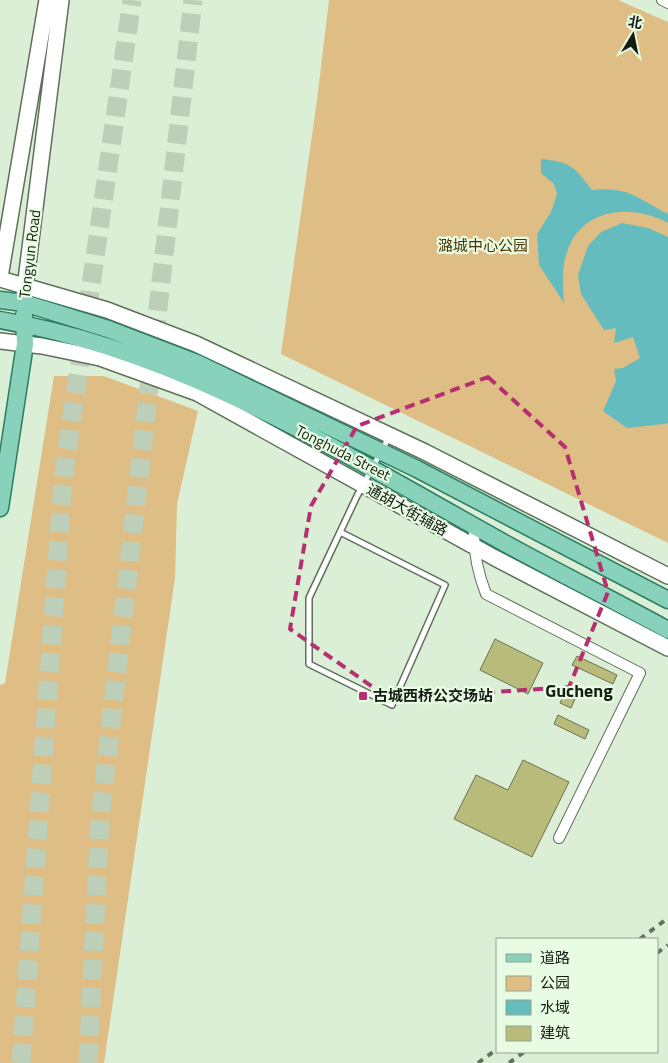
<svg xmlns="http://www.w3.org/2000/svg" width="668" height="1063" font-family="'Titillium Web','Noto Sans SC',sans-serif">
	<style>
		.green { fill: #debe85 }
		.water { fill: #64bcbe }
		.building { fill: #b8bb7a; stroke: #6e7055 }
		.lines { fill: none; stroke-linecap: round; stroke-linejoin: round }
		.highway-tunnel { stroke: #bdcfb9; stroke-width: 19; stroke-dasharray: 19 9; stroke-linecap: butt }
		.lane-casing { stroke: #5e705a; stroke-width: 8 }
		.street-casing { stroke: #5e705a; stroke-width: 12 }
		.secondary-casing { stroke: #5e705a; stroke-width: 18 }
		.primary-casing { stroke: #2c7e62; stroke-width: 19 }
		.lane { stroke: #fff; stroke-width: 5 }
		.street { stroke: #fff; stroke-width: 10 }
		.secondary { stroke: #fff; stroke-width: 15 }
		.primary { stroke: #88d1ba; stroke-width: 16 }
		.rail { stroke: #647161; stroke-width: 4; stroke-dasharray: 6 6; stroke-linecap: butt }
		.marked { fill: none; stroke: #b62f71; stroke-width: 4; stroke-dasharray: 10 6; stroke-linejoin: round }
		.poi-dot { fill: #b62f71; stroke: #e8fce3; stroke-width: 2 }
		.labels { text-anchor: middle; stroke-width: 4.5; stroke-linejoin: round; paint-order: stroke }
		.park-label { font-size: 15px; fill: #4a3401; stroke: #e8fce3 }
		.street-label { font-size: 15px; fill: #151c13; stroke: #e8fce3 }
		.poi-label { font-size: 15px; font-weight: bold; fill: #151c13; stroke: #e8fce3; text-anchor: start }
		.quarter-label { font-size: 18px; font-weight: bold; fill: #151c13; stroke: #e8fce3 }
	</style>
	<rect width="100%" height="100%" fill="#dbefd6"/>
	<path class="green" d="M 329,0 L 618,0 L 668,22 L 668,543 L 281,354 L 317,100 Z
		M 54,376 L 104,376 L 198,411 L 177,504 L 175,578 L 104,1063 L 0,1063 L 0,685 L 5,683 Z"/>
	<path class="water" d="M 541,159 C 571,162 574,166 592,190 C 629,186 638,199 668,214 L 668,223 C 632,203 581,208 567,252 C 561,269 563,286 564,303 L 539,265 L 537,234 L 551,212 L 557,194 L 554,184 L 541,173 Z
		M 622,223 L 648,228 L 668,237 L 668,423 L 664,424 L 627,428 L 603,411 L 616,381 L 614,369 L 623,368 L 640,358 L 633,337 L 614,343 L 616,328 L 604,330 L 581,294 L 578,275 L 588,246 L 601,232 Z"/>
	<path class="building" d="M 495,639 L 543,663 L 528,694 L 480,670 Z
		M 577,656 L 617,675 L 613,684 L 572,665 Z
		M 564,694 L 575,699 L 571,708 L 560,703 Z
		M 558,715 L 589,730 L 585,739 L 554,724 Z
		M 523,760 L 569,782 L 532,857 L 454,819 L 476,775 L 508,790 Z"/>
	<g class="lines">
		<path class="highway-tunnel" d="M 21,1063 L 63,480 L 132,0
			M 88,1063 L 100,819 L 193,0"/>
		<g class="lane-casing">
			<path id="lane" d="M 340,532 L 445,585 L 392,705 L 309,664 L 309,598 L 357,496 L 389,437"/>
		</g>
		<g class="street-casing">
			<path id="street" d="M 662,0 L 668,3
				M 474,525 C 473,550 477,571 486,594 L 640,673 L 559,838"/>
		</g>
		<g class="secondary-casing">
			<path id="secondary" d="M 0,277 L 47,0
				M 0,279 L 107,310 L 196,344 L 425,452 L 668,576
				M 24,296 L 61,0
				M 0,341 L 42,346 L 100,358 L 197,393 L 495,558 L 668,648"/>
		</g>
		<g class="primary-casing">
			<path id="primary" d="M 0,300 L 24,303 L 108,329 L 197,363 L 417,469 L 668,600
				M 0,320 C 184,351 347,456 508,545 C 561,574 615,601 668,630
				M 0,508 L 25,344 L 24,315"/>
		</g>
		<use href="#lane" class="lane"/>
		<use href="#street" class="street"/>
		<use href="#secondary" class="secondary"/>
		<use href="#primary" class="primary"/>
		<path class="rail" d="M 640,939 L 668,918
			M 657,953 L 668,945
			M 478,1063 L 497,1049
			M 509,1063 L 524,1052"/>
	</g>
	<path class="marked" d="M 488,377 L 565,447 L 608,592 L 569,687 L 390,699 L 290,629 L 311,506 L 357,426 Z"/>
	<rect class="poi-dot" x="358" y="691" width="10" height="10" rx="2.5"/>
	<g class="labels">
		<g class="park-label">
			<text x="483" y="251">潞城中心公园</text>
		</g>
		<g class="street-label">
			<text transform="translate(30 254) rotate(-83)" y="5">Tongyun Road</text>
			<text transform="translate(343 453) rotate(27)" y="5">Tonghuda Street</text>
			<text transform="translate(407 510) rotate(29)" y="5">通胡大街辅路</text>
		</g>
		<g class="poi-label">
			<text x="373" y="701">古城西桥公交场站</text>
		</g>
		<g class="quarter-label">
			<text x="579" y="697">Gucheng</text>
		</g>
	</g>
	<rect x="496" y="938" width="162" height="115" fill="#e8fce3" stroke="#94a290"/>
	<rect x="506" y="954" width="25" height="8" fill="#88d1ba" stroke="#94a290"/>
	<text x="540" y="963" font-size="15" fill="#151c13">道路</text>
	<rect x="506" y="976" width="25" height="15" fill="#debe85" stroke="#94a290"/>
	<text x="540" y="988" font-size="15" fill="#151c13">公园</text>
	<rect x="506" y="1000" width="25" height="15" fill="#64bcbe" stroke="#94a290"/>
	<text x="540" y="1013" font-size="15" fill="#151c13">水域</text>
	<rect x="506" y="1026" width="25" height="15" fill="#b8bb7a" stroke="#94a290"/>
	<text x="540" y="1038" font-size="15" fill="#151c13">建筑</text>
	<g transform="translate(633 35) rotate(10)" stroke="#e8fce3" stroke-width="4" paint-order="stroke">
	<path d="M0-4L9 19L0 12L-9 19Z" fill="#151c13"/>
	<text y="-8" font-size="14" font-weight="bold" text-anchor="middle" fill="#151c13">北</text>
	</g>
</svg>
